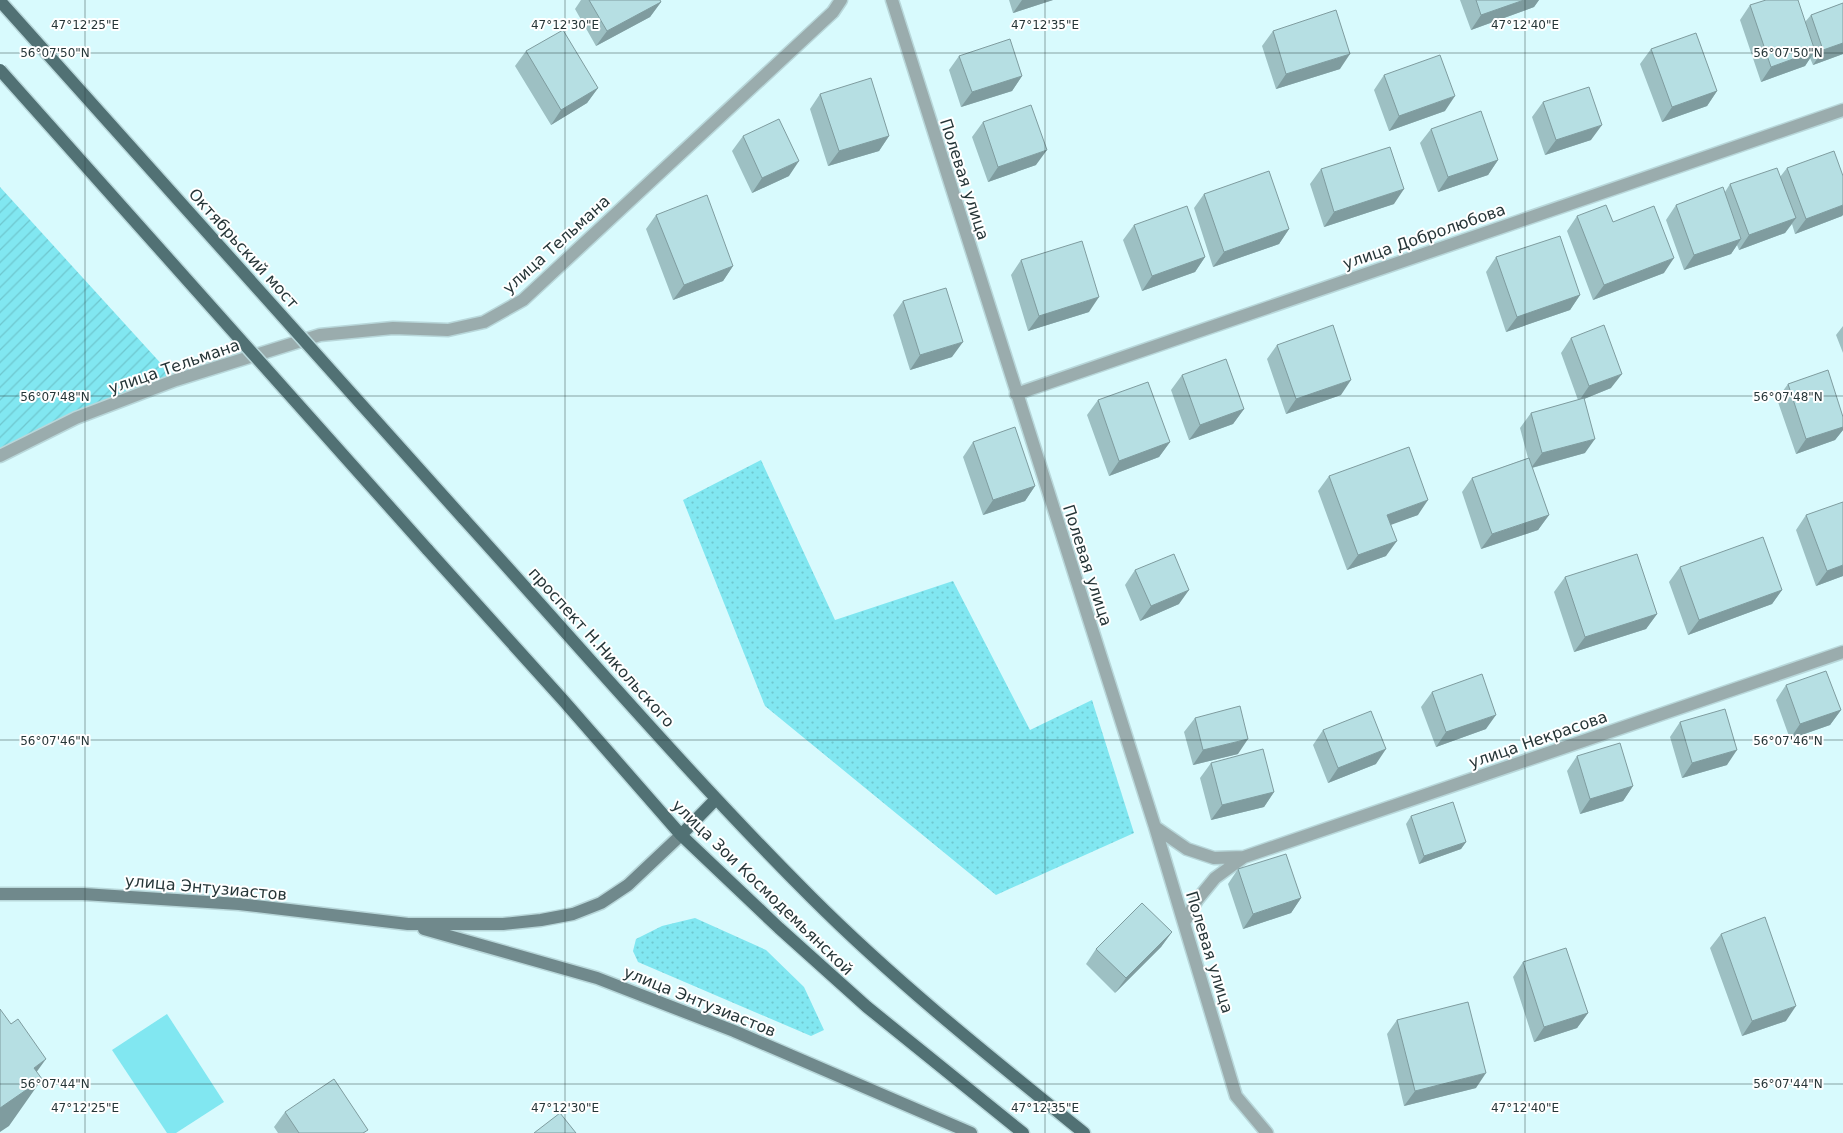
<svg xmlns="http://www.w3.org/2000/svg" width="1843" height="1133" font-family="'DejaVu Sans',sans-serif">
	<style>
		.grass { fill: url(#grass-dots) }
		.garden { fill: url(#garden-furrows) }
		.pitch { fill: #81e7f1 }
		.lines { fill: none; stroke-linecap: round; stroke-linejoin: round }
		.street-casing { stroke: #b8d7da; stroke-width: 15 }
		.secondary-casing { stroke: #b8d7da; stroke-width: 15 }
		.primary-casing { stroke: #b8d7da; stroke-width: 15 }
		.street { stroke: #9aacad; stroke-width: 12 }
		.secondary { stroke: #70898c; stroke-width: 12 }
		.primary { stroke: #517174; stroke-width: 12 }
		.primary-bridge-casing { stroke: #b8d7da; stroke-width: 15; stroke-linecap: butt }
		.primary-bridge { stroke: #517174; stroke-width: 12 }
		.wall { fill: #9dc0c3 }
		.shaded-wall { fill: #7f9c9f }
		.building { fill: #b6dfe3; stroke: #7f9c9f }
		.ticks { fill: none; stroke: #263638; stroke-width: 1; stroke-opacity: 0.45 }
		.labels { text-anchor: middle; stroke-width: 4; stroke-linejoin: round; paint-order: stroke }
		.street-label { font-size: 16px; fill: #263638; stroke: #fff }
		.ticks-label { font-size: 12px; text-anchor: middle; fill: #263638; stroke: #fff; stroke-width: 4; stroke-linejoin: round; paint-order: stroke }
	</style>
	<defs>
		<pattern id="grass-dots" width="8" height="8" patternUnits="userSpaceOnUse" patternTransform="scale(1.25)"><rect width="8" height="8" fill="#81e7f1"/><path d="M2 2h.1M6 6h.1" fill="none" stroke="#6fc7cf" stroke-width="1.8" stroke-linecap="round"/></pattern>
		<pattern id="garden-furrows" width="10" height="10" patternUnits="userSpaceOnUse" patternTransform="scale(1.25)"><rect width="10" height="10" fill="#81e7f1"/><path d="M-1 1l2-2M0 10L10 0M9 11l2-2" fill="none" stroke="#6fc7cf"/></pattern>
	</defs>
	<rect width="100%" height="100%" fill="#d8fafd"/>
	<path class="grass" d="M 761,460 L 835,620 L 953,581 L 1030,730 L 1092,700 L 1134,833 L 996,895 L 765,706 L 683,500 Z
		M 695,918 L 766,950 L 804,987 L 824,1030 L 811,1036 L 638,962 L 633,951 L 636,939 L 662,926 Z"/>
	<path class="garden" d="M 0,187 L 176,380 L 0,456 Z"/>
	<path class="pitch" d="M 167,1014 L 224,1102 L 176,1133 L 167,1133 L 112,1050 Z"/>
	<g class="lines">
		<g class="street-casing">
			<path id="street" d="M 892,0 L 1155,827 L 1236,1096 L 1267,1133
				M 1016,394 L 1843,110
				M 0,456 L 76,418 L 176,380 L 320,335 L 393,328 L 448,330 L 484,322 L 523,300 L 833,12 L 841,0
				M 1155,827 L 1187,849 L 1214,858 L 1244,857 L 1215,878 L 1197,900 L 1184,923
				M 1244,857 L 1843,652"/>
		</g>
		<g class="secondary-casing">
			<path id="secondary" d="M 0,894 L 83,894 L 239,904 L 408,924 L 503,924 L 541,920 L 573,914 L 601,903 L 628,885 L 681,835
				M 424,929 L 597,978 L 734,1031 L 971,1133"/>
		</g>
		<g class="primary-casing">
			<path id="primary" d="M 463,518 C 578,645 690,776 811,897 C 896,982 990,1057 1084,1133
				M 427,549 L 563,700 L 681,835 L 779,928 L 867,1007 L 1023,1133
				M 681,835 L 716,799"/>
		</g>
		<use href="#street" class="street"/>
		<use href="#secondary" class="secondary"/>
		<use href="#primary" class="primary"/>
		<g class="primary-bridge-casing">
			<path id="primary-bridge" d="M 0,1 L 463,518
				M 0,70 L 427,549"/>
		</g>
		<use href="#primary-bridge" class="primary-bridge"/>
	</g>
	<path class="wall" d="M 581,0 L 660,0 L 661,2 L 650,17 L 596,46 L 575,9 Z
		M 1009,0 L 1053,0 L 1013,13 Z
		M 1460,0 L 1539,0 L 1534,7 L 1471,30 Z
		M 1843,3 L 1843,54 L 1813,65 L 1810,58 L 1805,66 L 1761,82 L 1740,20 L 1750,5 L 1805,22 L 1811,15 Z
		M 1273,31 L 1340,69 L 1276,89 L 1262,46 Z
		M 1651,49 L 1717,91 L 1707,106 L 1662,122 L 1640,64 Z
		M 526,51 L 598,88 L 587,103 L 551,125 L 515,66 Z
		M 959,56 L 1022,76 L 1012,91 L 961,107 L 949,70 Z
		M 1384,75 L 1445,111 L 1389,131 L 1374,90 Z
		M 820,94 L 889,136 L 879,151 L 828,166 L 810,109 Z
		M 1543,102 L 1591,140 L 1545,155 L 1532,117 Z
		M 983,122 L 1036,165 L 988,182 L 972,137 Z
		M 1431,129 L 1498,160 L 1488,175 L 1438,192 L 1420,143 Z
		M 743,136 L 789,176 L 752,193 L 732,151 Z
		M 1787,168 L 1842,216 L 1795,234 L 1792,224 L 1785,233 L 1739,250 L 1737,245 L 1731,254 L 1684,270 L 1666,220 L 1676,205 L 1725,192 L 1730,184 L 1780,177 Z
		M 1321,169 L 1394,204 L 1324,227 L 1310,184 Z
		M 1204,194 L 1289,229 L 1279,244 L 1213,267 L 1194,208 Z
		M 656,215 L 733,266 L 723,281 L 673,300 L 646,229 Z
		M 1577,216 L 1613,222 L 1664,273 L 1593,300 L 1567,231 Z
		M 1134,225 L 1205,257 L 1195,272 L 1142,291 L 1123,240 Z
		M 1496,257 L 1580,295 L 1570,310 L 1506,332 L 1486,272 Z
		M 1021,260 L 1089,312 L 1028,331 L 1011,275 Z
		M 903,301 L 952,357 L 910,370 L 893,315 Z
		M 1843,326 L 1843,353 L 1836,335 Z
		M 1571,338 L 1611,388 L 1584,399 L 1585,453 L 1532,468 L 1549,515 L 1538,530 L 1481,549 L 1462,492 L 1472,478 L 1528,458 L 1520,428 L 1531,413 L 1578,400 L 1561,353 Z
		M 1277,345 L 1341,395 L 1286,414 L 1267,359 Z
		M 1182,375 L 1244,409 L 1233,424 L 1189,440 L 1171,390 Z
		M 1788,384 L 1843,417 L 1843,430 L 1835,440 L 1796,454 L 1777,399 Z
		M 1098,400 L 1170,442 L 1159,457 L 1109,476 L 1087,415 Z
		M 973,442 L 1035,486 L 1025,501 L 983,515 L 963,457 Z
		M 1329,476 L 1418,515 L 1391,524 L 1386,556 L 1347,570 L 1318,491 Z
		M 1806,515 L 1843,576 L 1816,586 L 1796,530 Z
		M 1680,567 L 1782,590 L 1772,604 L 1688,635 L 1669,582 Z
		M 1135,570 L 1179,604 L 1140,621 L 1125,585 Z
		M 1565,577 L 1657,614 L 1646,629 L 1574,652 L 1554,592 Z
		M 1786,685 L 1841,710 L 1830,725 L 1790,739 L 1776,700 Z
		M 1432,692 L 1486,729 L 1436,747 L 1421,707 Z
		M 1195,718 L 1238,754 L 1193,765 L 1184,732 Z
		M 1680,722 L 1727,765 L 1682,778 L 1670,737 Z
		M 1323,730 L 1376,764 L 1328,783 L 1313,745 Z
		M 1577,756 L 1633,786 L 1623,801 L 1580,814 L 1567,771 Z
		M 1211,763 L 1274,792 L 1264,807 L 1211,820 L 1200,778 Z
		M 1411,816 L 1466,842 L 1461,849 L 1419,864 L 1406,824 Z
		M 1238,869 L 1301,898 L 1291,913 L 1243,929 L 1228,884 Z
		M 1172,932 L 1161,947 L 1115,993 L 1086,964 L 1096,949 Z
		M 1721,934 L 1786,1021 L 1742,1036 L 1710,948 Z
		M 1523,962 L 1588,1013 L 1577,1028 L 1534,1042 L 1513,977 Z
		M 1397,1020 L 1476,1088 L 1404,1106 L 1387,1034 Z
		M 285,1112 L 366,1133 L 278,1133 L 274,1127 Z"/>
	<path class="shaded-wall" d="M 1022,0 L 1053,0 L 1013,13 Z
		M 1524,0 L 1539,0 L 1534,7 L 1471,30 L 1481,15 Z
		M 661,2 L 650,17 L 596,46 L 607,31 Z
		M 1843,43 L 1843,54 L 1813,65 L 1823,50 Z
		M 1815,51 L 1805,66 L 1761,82 L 1771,67 Z
		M 1350,54 L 1340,69 L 1276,89 L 1286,74 Z
		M 1022,76 L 1012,91 L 961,107 L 972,92 Z
		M 598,88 L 587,103 L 551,125 L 561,110 Z
		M 1717,91 L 1707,106 L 1662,122 L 1672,107 Z
		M 1455,96 L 1445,111 L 1389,131 L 1399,116 Z
		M 1602,125 L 1591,140 L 1545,155 L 1556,140 Z
		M 889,136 L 879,151 L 828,166 L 839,151 Z
		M 1047,150 L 1036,165 L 988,182 L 998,167 Z
		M 1498,160 L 1488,175 L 1438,192 L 1448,177 Z
		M 799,161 L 789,176 L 752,193 L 762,178 Z
		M 1404,189 L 1394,204 L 1324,227 L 1334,212 Z
		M 1843,205 L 1843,215 L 1842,216 L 1795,234 L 1806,219 Z
		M 1796,218 L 1785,233 L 1739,250 L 1749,235 Z
		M 1289,229 L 1279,244 L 1213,267 L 1224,252 Z
		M 1741,239 L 1731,254 L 1684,270 L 1694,255 Z
		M 1205,257 L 1195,272 L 1142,291 L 1152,276 Z
		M 1674,258 L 1664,273 L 1593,300 L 1604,285 Z
		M 733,266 L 723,281 L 673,300 L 684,285 Z
		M 1580,295 L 1570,310 L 1506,332 L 1517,317 Z
		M 1099,297 L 1089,312 L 1028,331 L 1039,316 Z
		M 963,342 L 952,357 L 910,370 L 920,355 Z
		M 1622,374 L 1611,388 L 1579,401 L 1589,386 Z
		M 1351,380 L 1341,395 L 1286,414 L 1296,399 Z
		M 1244,409 L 1233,424 L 1189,440 L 1200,425 Z
		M 1843,427 L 1843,430 L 1835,440 L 1796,454 L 1806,439 Z
		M 1595,439 L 1585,453 L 1531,468 L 1542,453 Z
		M 1170,442 L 1159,457 L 1109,476 L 1119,461 Z
		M 1035,486 L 1025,501 L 983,515 L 993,500 Z
		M 1428,500 L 1418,515 L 1377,530 L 1387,515 Z
		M 1549,515 L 1538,530 L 1481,549 L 1492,534 Z
		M 1397,541 L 1386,556 L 1347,570 L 1358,555 Z
		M 1843,565 L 1843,576 L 1816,586 L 1827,571 Z
		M 1189,590 L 1179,604 L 1140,621 L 1151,606 Z
		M 1782,590 L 1772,604 L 1688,635 L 1699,620 Z
		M 1657,614 L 1646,629 L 1574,652 L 1585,637 Z
		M 1841,710 L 1830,725 L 1790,739 L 1800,724 Z
		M 1496,715 L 1486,729 L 1436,747 L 1446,732 Z
		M 1248,739 L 1238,754 L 1193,765 L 1203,750 Z
		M 1386,749 L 1376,764 L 1328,783 L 1338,768 Z
		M 1737,750 L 1727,765 L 1682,778 L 1692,763 Z
		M 1633,786 L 1623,801 L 1580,814 L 1590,799 Z
		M 1274,792 L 1264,807 L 1211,820 L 1222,805 Z
		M 1466,842 L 1461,849 L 1419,864 L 1424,856 Z
		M 1301,898 L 1291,913 L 1243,929 L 1253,914 Z
		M 1172,932 L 1161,947 L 1115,993 L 1126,978 Z
		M 1796,1006 L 1786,1021 L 1742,1036 L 1752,1021 Z
		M 1588,1013 L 1577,1028 L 1534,1042 L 1544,1027 Z
		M 46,1059 L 22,1092 L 42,1079 L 9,1126 L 0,1132 L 0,1108 L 34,1068 Z
		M 1486,1073 L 1476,1088 L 1404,1106 L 1415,1091 Z"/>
	<path class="building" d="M 589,0 L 660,0 L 661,2 L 607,31 Z
		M 1476,0 L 1524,0 L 1481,15 Z
		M 1766,0 L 1798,0 L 1815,51 L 1771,67 L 1750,5 Z
		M 1843,3 L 1843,43 L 1823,50 L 1811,15 Z
		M 1336,10 L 1350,54 L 1286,74 L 1273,31 Z
		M 563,30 L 598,88 L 561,110 L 526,51 Z
		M 1696,33 L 1717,91 L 1672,107 L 1651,49 Z
		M 1010,39 L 1022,76 L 972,92 L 959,56 Z
		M 1440,55 L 1455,96 L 1399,116 L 1384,75 Z
		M 871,78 L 889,136 L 839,151 L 820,94 Z
		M 1589,87 L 1602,125 L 1556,140 L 1543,102 Z
		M 1031,105 L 1047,150 L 998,167 L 983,122 Z
		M 1481,111 L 1498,160 L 1448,177 L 1431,129 Z
		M 779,119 L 799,161 L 762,178 L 743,136 Z
		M 1390,147 L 1404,189 L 1334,212 L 1321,169 Z
		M 1834,151 L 1843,176 L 1843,205 L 1806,219 L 1787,168 Z
		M 1777,168 L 1796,218 L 1749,235 L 1730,184 Z
		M 1269,171 L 1289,229 L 1224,252 L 1204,194 Z
		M 1723,187 L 1741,239 L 1694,255 L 1676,205 Z
		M 707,195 L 733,266 L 684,285 L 656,215 Z
		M 1606,205 L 1613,222 L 1654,206 L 1674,258 L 1604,285 L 1577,216 Z
		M 1187,206 L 1205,257 L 1152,276 L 1134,225 Z
		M 1560,236 L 1580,295 L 1517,317 L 1496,257 Z
		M 1082,241 L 1099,297 L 1039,316 L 1021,260 Z
		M 946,288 L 963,342 L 920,355 L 903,301 Z
		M 1333,325 L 1351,380 L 1296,399 L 1277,345 Z
		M 1604,325 L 1622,374 L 1589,386 L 1571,338 Z
		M 1226,359 L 1244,409 L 1200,425 L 1182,375 Z
		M 1828,370 L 1843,417 L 1843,427 L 1806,439 L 1788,384 Z
		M 1148,382 L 1170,442 L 1119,461 L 1098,400 Z
		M 1584,398 L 1595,439 L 1542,453 L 1531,413 Z
		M 1015,427 L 1035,486 L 993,500 L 973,442 Z
		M 1409,447 L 1428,500 L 1387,515 L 1397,541 L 1358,555 L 1329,476 Z
		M 1529,458 L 1549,515 L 1492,534 L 1472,478 Z
		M 1843,502 L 1843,565 L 1827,571 L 1806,515 Z
		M 1763,537 L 1782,590 L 1699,620 L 1680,567 Z
		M 1174,554 L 1189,590 L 1151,606 L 1135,570 Z
		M 1637,554 L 1657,614 L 1585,637 L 1565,577 Z
		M 1826,671 L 1841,710 L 1800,724 L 1786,685 Z
		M 1482,674 L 1496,715 L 1446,732 L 1432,692 Z
		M 1240,706 L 1248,739 L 1203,750 L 1195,718 Z
		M 1725,709 L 1737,750 L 1692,763 L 1680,722 Z
		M 1371,711 L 1386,749 L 1338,768 L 1323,730 Z
		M 1620,743 L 1633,786 L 1590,799 L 1577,756 Z
		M 1263,749 L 1274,792 L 1222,805 L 1211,763 Z
		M 1453,802 L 1466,842 L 1424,856 L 1411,816 Z
		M 1286,854 L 1301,898 L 1253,914 L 1238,869 Z
		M 1142,903 L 1172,932 L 1126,978 L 1096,949 Z
		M 1765,917 L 1796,1006 L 1752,1021 L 1721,934 Z
		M 1566,948 L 1588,1013 L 1544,1027 L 1523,962 Z
		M 1468,1002 L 1486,1073 L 1415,1091 L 1397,1020 Z
		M 0,1009 L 11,1024 L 18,1019 L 46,1059 L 34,1068 L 42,1079 L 0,1108 Z
		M 334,1079 L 368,1130 L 363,1133 L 299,1133 L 285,1112 Z
		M 560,1113 L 576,1133 L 534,1133 Z"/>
	<path class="ticks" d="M 85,0 L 85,1133M 565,0 L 565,1133M 1045,0 L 1045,1133M 1525,0 L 1525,1133M 0,53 L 1843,53M 0,396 L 1843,396M 0,740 L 1843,740M 0,1084 L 1843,1084"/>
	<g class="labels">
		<g class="street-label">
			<text transform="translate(965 179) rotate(72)" y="6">Полевая улица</text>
			<text transform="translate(1424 236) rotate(-19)" y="6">улица Добролюбова</text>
			<text transform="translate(556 244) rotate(-42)" y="6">улица Тельмана</text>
			<text transform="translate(244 248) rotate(48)" y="6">Октябрьский мост</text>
			<text transform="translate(174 366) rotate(-19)" y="6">улица Тельмана</text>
			<text transform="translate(1088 565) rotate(72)" y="6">Полевая улица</text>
			<text transform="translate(602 647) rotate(48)" y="6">проспект Н.Никольского</text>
			<text transform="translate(1538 739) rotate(-19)" y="6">улица Некрасова</text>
			<text transform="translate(206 887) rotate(5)" y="6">улица Энтузиастов</text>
			<text transform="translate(763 887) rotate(44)" y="6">улица Зои Космодемьянской</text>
			<text transform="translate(1210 952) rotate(73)" y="6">Полевая улица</text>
			<text transform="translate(700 1001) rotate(22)" y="6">улица Энтузиастов</text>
		</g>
	</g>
	<g class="ticks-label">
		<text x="85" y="29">47°12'25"E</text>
		<text x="565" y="29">47°12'30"E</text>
		<text x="1045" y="29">47°12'35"E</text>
		<text x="1525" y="29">47°12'40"E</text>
		<text x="55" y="57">56°07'50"N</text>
		<text x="1788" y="57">56°07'50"N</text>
		<text x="55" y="401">56°07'48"N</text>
		<text x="1788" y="401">56°07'48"N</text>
		<text x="55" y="745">56°07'46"N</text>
		<text x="1788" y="745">56°07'46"N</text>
		<text x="55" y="1088">56°07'44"N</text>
		<text x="1788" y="1088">56°07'44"N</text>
		<text x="85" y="1112">47°12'25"E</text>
		<text x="565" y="1112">47°12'30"E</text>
		<text x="1045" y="1112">47°12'35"E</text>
		<text x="1525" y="1112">47°12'40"E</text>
	</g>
</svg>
